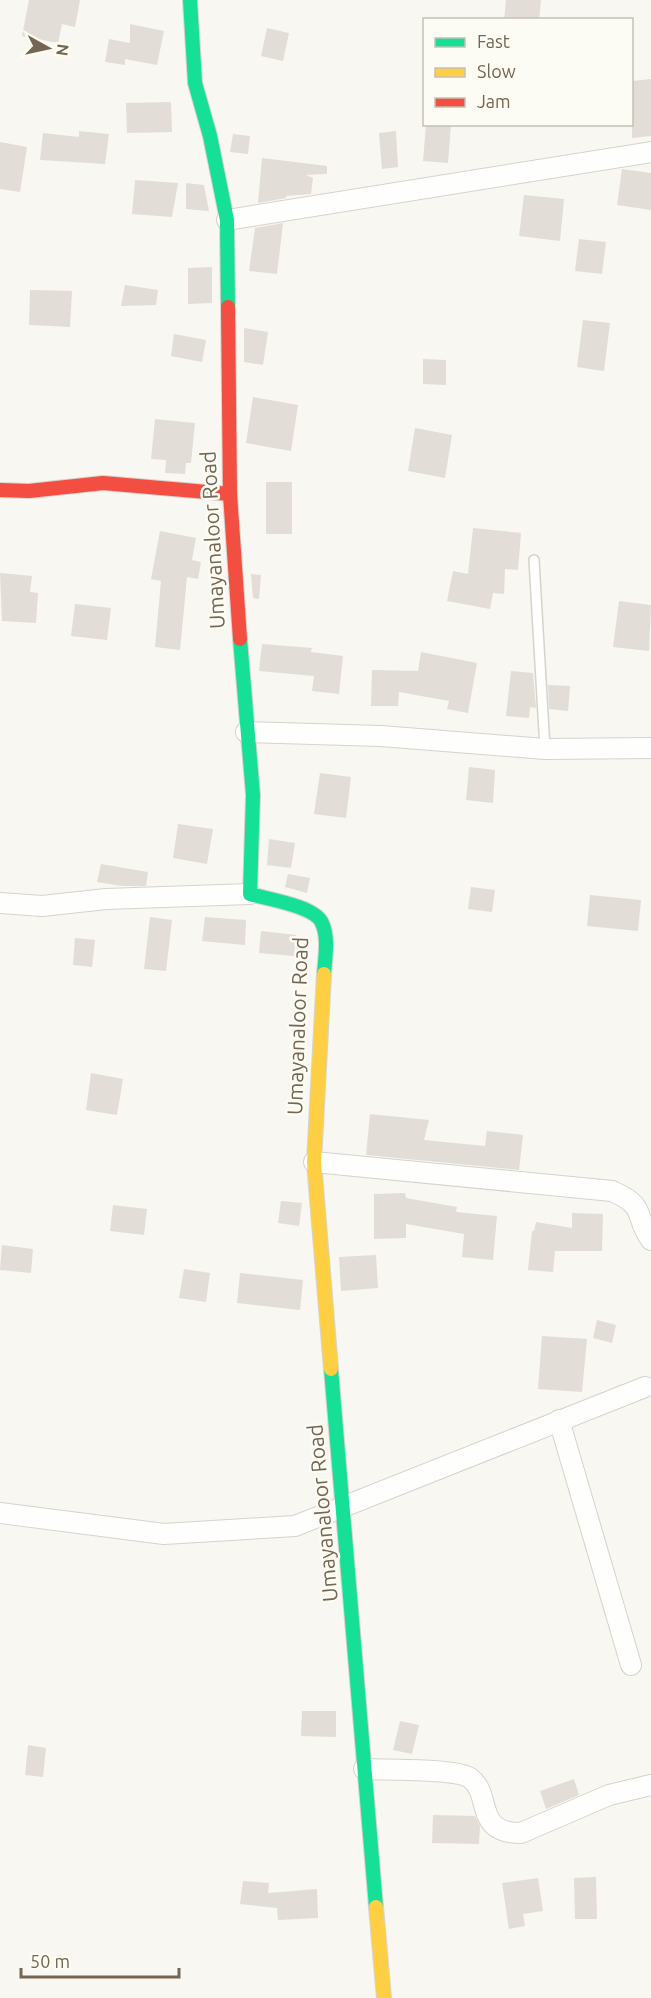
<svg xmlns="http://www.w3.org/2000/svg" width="651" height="1998" font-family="Ubuntu,sans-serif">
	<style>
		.building { fill: #e2ddd7 }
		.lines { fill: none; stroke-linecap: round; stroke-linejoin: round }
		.lane-casing { stroke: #d6d3cd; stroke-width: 12 }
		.street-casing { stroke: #d6d3cd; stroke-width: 22 }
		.fast-casing { stroke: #d7d4cd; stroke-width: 16 }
		.slow-casing { stroke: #d7d4cd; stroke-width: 16 }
		.jam-casing { stroke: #d7d4cd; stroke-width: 16 }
		.lane { stroke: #fefefd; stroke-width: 9 }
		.street { stroke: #fefefd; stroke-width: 20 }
		.fast { stroke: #16e098; stroke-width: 14 }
		.slow { stroke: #ffcf43; stroke-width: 14 }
		.jam { stroke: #f24e42; stroke-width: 14 }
		.labels { text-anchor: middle; stroke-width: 5; stroke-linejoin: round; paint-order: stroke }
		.street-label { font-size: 21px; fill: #746652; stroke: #fdfcf4 }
	</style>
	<rect width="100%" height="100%" fill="#f8f7f1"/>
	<path class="building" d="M 29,0 L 80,0 L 75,27 L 62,24 L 58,43 L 22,36 Z
		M 506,0 L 541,0 L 539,20 L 504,20 Z
		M 130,24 L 164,31 L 157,65 L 125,59 L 125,65 L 105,62 L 109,39 L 130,43 Z
		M 267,28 L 289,33 L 283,61 L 261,56 Z
		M 651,79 L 651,136 L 632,138 L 632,81 Z
		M 171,102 L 172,132 L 127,133 L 126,103 Z
		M 426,124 L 451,124 L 448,163 L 423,161 Z
		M 79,131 L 109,134 L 105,164 L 40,160 L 43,133 L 79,137 Z
		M 396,131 L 398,167 L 382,169 L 379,133 Z
		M 233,134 L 250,136 L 248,154 L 230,152 Z
		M 0,142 L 27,147 L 20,192 L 0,189 Z
		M 262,158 L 327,166 L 327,174 L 306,175 L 313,178 L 311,194 L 286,196 L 286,198 L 258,203 Z
		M 622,169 L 651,173 L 651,210 L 617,205 Z
		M 135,180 L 178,183 L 172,217 L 132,214 Z
		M 186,183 L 204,185 L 209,211 L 186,209 Z
		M 524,195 L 564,199 L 560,241 L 519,236 Z
		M 283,223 L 277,274 L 249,271 L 255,228 Z
		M 579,239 L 606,242 L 602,274 L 575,271 Z
		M 212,267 L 212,303 L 188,304 L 188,268 Z
		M 125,285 L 158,290 L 156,305 L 121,306 Z
		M 30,290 L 72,291 L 70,327 L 29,325 Z
		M 583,320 L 610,323 L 604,371 L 577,367 Z
		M 244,328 L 268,332 L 263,365 L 244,362 Z
		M 174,334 L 206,340 L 202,362 L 171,356 Z
		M 423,359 L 446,360 L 446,385 L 423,384 Z
		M 253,397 L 298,405 L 291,451 L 246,443 Z
		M 155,419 L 195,423 L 191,463 L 186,463 L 185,474 L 165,473 L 166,460 L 151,459 Z
		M 415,428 L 452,435 L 445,478 L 408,471 Z
		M 266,482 L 292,482 L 292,534 L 266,534 Z
		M 473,528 L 521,533 L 518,570 L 505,569 L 504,594 L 493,593 L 490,609 L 447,601 L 453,571 L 468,574 Z
		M 160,531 L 196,538 L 192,560 L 201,562 L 198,579 L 187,577 L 180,650 L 155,647 L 161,581 L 151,579 Z
		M 0,573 L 32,576 L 30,592 L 38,593 L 36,623 L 2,621 Z
		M 251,574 L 261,575 L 259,599 L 253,598 Z
		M 619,601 L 651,605 L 649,651 L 613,647 Z
		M 75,604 L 111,608 L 107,640 L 71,636 Z
		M 262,644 L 312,648 L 311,652 L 343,656 L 339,694 L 312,691 L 314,676 L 259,671 Z
		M 421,652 L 477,663 L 468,713 L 447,709 L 449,701 L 399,692 L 398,706 L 371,706 L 372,670 L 418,671 Z
		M 511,671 L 533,673 L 536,708 L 530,707 L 529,718 L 506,716 Z
		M 548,685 L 570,686 L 568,711 L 549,709 Z
		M 469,767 L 495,770 L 493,803 L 466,800 Z
		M 320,773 L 351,777 L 346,818 L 314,814 Z
		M 178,824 L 213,829 L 207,864 L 173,858 Z
		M 269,839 L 295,843 L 291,868 L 267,865 Z
		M 101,864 L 148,872 L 146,886 L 122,886 L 97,882 Z
		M 288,874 L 310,878 L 307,893 L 285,887 Z
		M 471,887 L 495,890 L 492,912 L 468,909 Z
		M 590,895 L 641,900 L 638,931 L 587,926 Z
		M 150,917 L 172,920 L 166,971 L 144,969 Z
		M 205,917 L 246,920 L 245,945 L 202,941 Z
		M 261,931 L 296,935 L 294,956 L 259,953 Z
		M 75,938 L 95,940 L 92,967 L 73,965 Z
		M 91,1073 L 123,1079 L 117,1115 L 86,1110 Z
		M 370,1114 L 429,1120 L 424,1140 L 485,1146 L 487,1131 L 523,1135 L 519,1170 L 366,1155 Z
		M 405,1193 L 406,1198 L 457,1207 L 456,1212 L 497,1216 L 493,1260 L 462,1257 L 464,1234 L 406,1224 L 406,1238 L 374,1239 L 374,1194 Z
		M 281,1201 L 302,1203 L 299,1226 L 278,1223 Z
		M 113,1205 L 147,1209 L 144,1235 L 110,1231 Z
		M 572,1213 L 603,1214 L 602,1251 L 555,1251 L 553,1272 L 528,1270 L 532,1231 L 534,1231 L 536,1222 L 572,1228 Z
		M 2,1245 L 33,1249 L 31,1273 L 0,1270 Z
		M 376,1255 L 378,1288 L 341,1291 L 339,1257 Z
		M 184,1269 L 210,1273 L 206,1302 L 179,1298 Z
		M 240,1273 L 303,1280 L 300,1310 L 237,1303 Z
		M 597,1320 L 616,1325 L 612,1343 L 593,1338 Z
		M 542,1336 L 587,1339 L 582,1392 L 538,1389 Z
		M 302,1711 L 336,1711 L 336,1737 L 301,1736 Z
		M 400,1721 L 419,1725 L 412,1754 L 393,1750 Z
		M 28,1745 L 46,1748 L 43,1777 L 25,1775 Z
		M 574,1779 L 579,1795 L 546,1809 L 540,1791 Z
		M 433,1815 L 475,1816 L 480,1826 L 479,1844 L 432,1843 Z
		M 596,1877 L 597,1919 L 575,1919 L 574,1878 Z
		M 538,1878 L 543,1911 L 523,1914 L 525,1926 L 509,1929 L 502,1883 Z
		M 243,1881 L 269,1883 L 268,1893 L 317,1889 L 318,1918 L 278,1920 L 277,1908 L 240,1904 Z"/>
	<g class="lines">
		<g class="lane-casing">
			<path id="lane" d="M 534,560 L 545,749"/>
		</g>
		<g class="street-casing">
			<path id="street" d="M 227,220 L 651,152
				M 246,732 L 381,736 L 545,749 L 651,748
				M 0,903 L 42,906 L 106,899 L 250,894
				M 314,1162 L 612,1191 C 648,1207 633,1214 651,1240
				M 559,1420 L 631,1665
				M 0,1513 L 164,1534 L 295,1526 L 645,1387
				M 364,1769 C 385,1770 456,1768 470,1778 C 493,1795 473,1833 521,1833 L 609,1795 L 651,1785"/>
		</g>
		<g class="fast-casing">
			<path id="fast" d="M 190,0 L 195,83 L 210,136 L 227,220 L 228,307
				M 240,639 L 253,795 L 250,894 C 267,899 315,906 322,923 C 329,938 325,958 324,974
				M 331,1369 L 376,1907"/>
		</g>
		<g class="slow-casing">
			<path id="slow" d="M 324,974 L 314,1162 L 331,1369
				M 376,1907 L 384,1998"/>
		</g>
		<g class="jam-casing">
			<path id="jam" d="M 228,307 L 230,494 L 240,639
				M 0,490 L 29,491 L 103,483 L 230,494"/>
		</g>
		<use href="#lane" class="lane"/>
		<use href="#street" class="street"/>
		<use href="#fast" class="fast"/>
		<use href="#slow" class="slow"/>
		<use href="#jam" class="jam"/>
	</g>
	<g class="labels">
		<g class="street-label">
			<text transform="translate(213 540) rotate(-93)" y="7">Umayanaloor Road</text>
			<text transform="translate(298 1026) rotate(-88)" y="7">Umayanaloor Road</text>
			<text transform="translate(323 1513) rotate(-95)" y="7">Umayanaloor Road</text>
		</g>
	</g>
	<rect x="423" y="18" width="210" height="108" fill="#fdfcf4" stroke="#c6c0b3" stroke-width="1.5"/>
	<rect x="435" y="38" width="30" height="9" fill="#16e098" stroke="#c6c0b3" stroke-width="1.5"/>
	<text x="477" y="48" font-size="18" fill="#746652">Fast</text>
	<rect x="435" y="68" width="30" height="9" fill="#ffcf43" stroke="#c6c0b3" stroke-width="1.5"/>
	<text x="477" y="78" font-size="18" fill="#746652">Slow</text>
	<rect x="435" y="98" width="30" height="9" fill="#f24e42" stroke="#c6c0b3" stroke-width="1.5"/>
	<text x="477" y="108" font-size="18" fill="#746652">Jam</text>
	<g transform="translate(48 48) rotate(98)" stroke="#fdfcf4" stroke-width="4.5" paint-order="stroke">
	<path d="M0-4.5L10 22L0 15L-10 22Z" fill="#746652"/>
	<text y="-9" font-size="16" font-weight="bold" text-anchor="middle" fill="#746652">N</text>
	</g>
	<path d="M21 1968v9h158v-9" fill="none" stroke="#746652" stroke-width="3"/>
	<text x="30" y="1968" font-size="18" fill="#746652" stroke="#fdfcf4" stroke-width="4.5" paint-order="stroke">50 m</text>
</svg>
